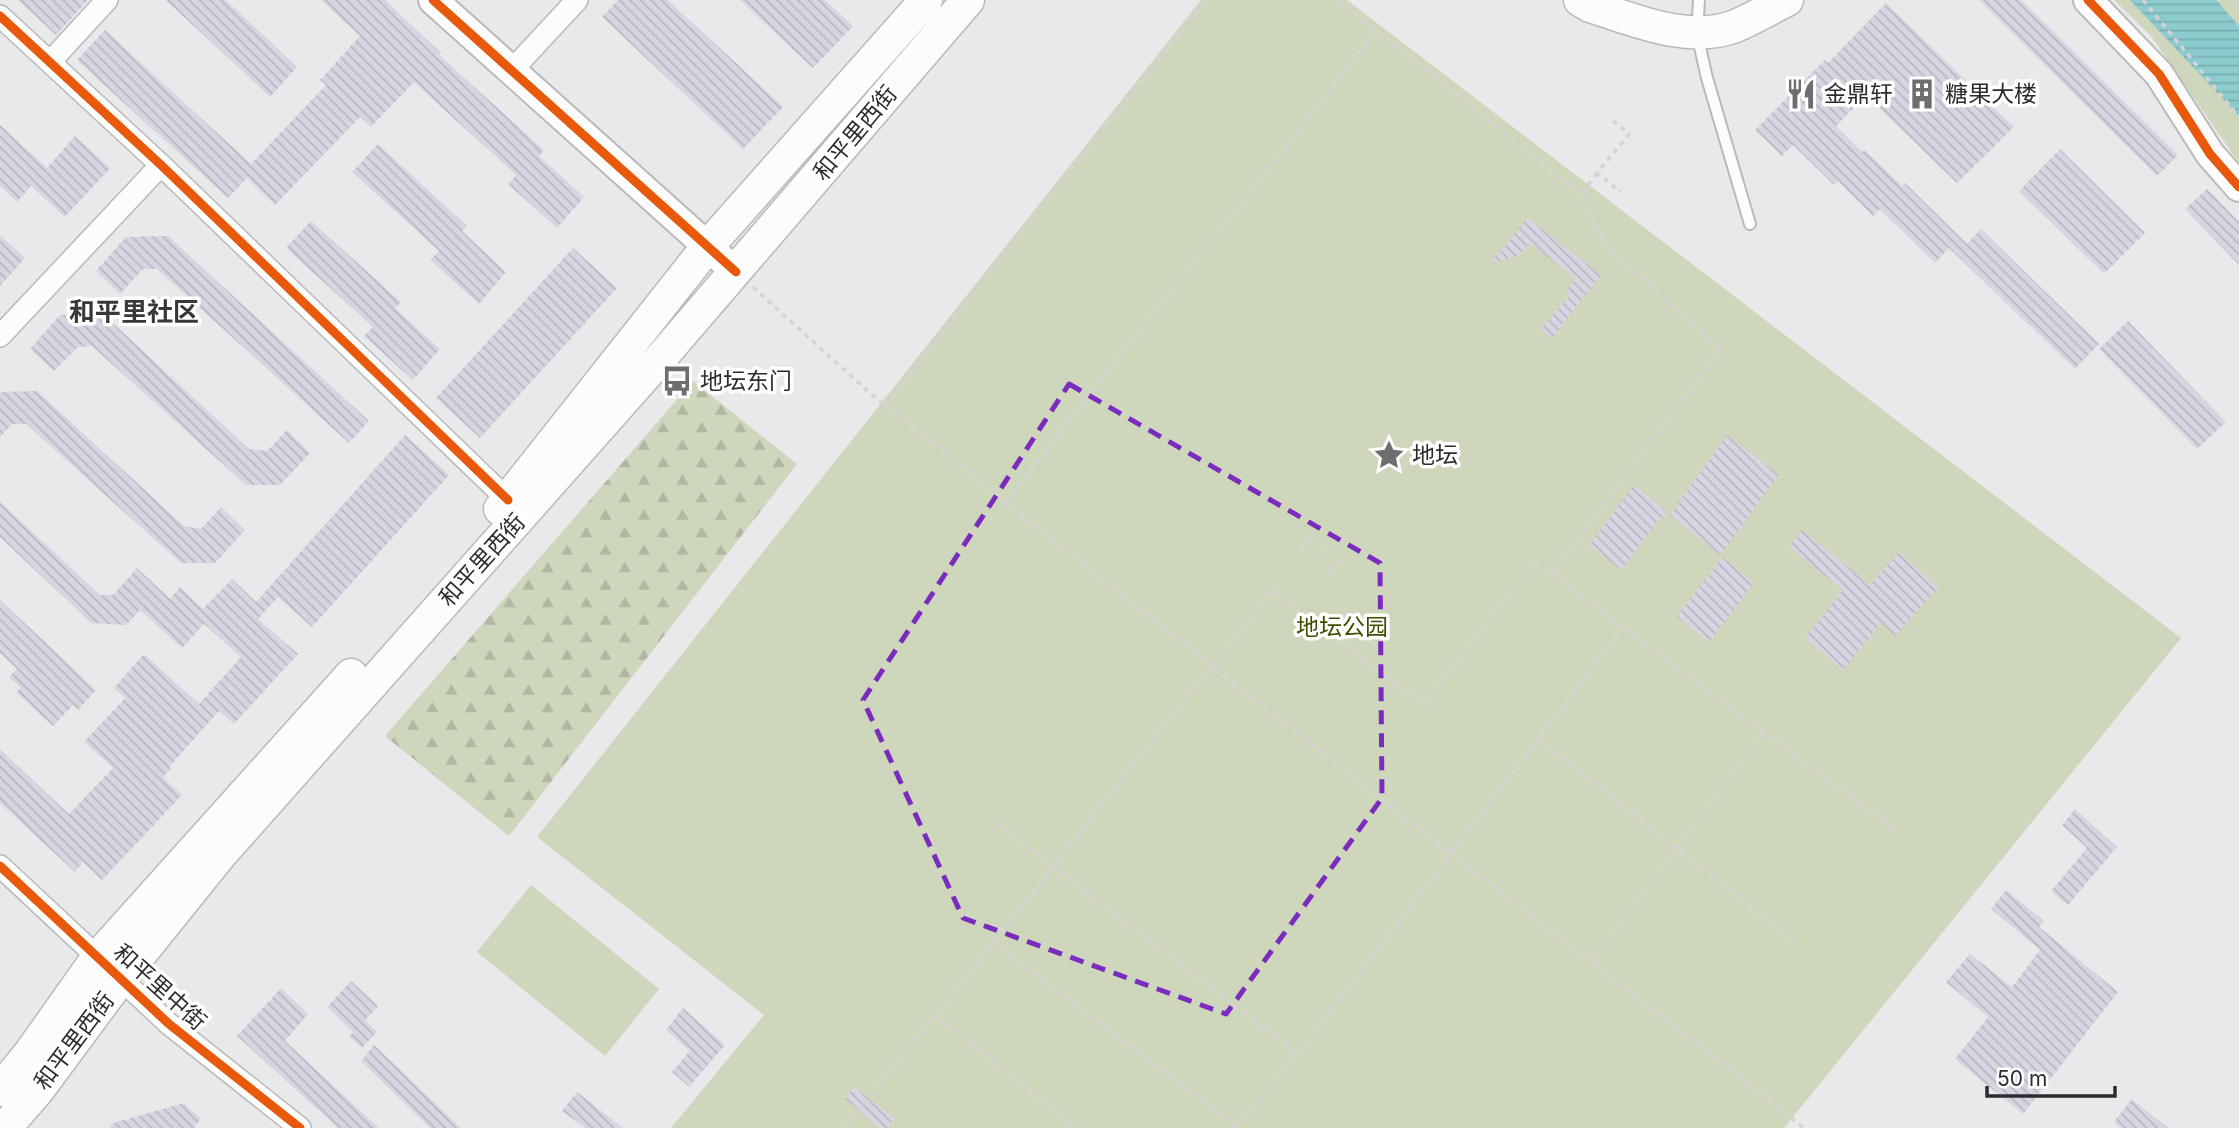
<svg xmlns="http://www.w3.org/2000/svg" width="2239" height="1128" font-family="Inter,'Noto Sans SC',sans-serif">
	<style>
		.forest { fill: url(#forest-firs) }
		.park { fill: #ced6bc }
		.water { fill: url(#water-rules) }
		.building { fill: url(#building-back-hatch) }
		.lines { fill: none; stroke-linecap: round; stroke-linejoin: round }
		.lane-casing { stroke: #b9b9ba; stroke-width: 14 }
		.street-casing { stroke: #b9b9ba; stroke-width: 24 }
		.secondary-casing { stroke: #b9b9ba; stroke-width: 32 }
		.primary-casing { stroke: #b9b9ba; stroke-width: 35 }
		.path { stroke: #d4d4d5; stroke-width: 3.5; stroke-dasharray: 5 5; stroke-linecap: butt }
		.lane { stroke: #fcfcfc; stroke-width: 10 }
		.street { stroke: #fcfcfc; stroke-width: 21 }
		.secondary { stroke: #fcfcfc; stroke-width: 28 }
		.primary { stroke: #fcfcfc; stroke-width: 32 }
		.cycleway-casing { stroke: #fff; stroke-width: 13 }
		.cycleway { stroke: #e8590c; stroke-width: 9 }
		.marked { fill: none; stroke: #7b2cbf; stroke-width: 5; stroke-dasharray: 14 9; stroke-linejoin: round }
		.labels { text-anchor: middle; stroke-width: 7; stroke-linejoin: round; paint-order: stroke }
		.poi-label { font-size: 23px; fill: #2b2c2d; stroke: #fff; text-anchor: start }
		.street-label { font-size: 23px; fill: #2b2c2d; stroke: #fff }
		.park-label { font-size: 23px; fill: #3f4c01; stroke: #fff }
		.quarter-label { font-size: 26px; font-weight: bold; fill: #38383a; stroke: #fff }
	</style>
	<defs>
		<pattern id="forest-firs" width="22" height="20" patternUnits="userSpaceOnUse" patternTransform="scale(1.75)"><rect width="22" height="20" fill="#ced6bc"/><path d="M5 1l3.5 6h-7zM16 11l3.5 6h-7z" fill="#b1b8a2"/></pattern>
		<pattern id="water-rules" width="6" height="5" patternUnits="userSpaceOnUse" patternTransform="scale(1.75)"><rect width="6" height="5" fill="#8ccbce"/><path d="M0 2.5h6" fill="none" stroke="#79aeb1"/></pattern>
		<pattern id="building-back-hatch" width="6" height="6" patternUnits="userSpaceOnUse" patternTransform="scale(1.75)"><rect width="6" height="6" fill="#d8d4e1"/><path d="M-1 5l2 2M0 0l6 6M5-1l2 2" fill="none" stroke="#bab6c1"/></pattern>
	</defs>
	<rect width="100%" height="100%" fill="#e8e9ea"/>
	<path class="forest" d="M 693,381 L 797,464 L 509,836 L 385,736 Z"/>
	<path class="park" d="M 1201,0 L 1347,0 L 2181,638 L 1784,1128 L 671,1128 L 764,1015 L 537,837 Z
		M 2114,0 L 2239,0 L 2239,163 L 2151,36 Z
		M 531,885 L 659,989 L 605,1056 L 477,952 Z"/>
	<path class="water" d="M 2130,0 L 2216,0 L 2239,26 L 2239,116 Z"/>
	<path class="building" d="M 18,0 L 88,0 L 56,35 Z
		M 166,0 L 226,0 L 297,67 L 270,97 Z
		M 321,0 L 385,0 L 441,53 L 439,55 L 544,150 L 539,156 L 584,197 L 557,228 L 508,184 L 516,175 L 414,82 L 371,127 L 360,117 L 275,205 L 247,178 L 228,198 L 77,60 L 105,30 L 251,164 L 326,85 L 320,80 L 360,36 Z
		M 618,0 L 668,0 L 783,107 L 743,149 L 602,17 Z
		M 740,0 L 825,0 L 853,26 L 813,68 Z
		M 1979,0 L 2021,0 L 2178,155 L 2157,176 Z
		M 1886,3 L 2014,127 L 1957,183 L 1866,95 L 1836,126 L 1862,152 L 1865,150 L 1902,186 L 1905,183 L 1967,244 L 1981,229 L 2099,344 L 2075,369 L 1949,248 L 1935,263 L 1880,209 L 1873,216 L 1838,181 L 1834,185 L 1793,145 L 1782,156 L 1755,130 L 1825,60 L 1828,63 Z
		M 0,125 L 47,168 L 75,136 L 110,168 L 65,217 L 31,186 L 17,202 L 0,186 Z
		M 378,144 L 467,226 L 462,231 L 506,272 L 479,304 L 430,260 L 439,251 L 352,172 Z
		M 2060,149 L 2145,233 L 2104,274 L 2019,191 Z
		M 2207,189 L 2239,222 L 2239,265 L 2185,209 Z
		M 1527,218 L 1601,275 L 1552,338 L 1540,329 L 1569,297 L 1567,290 L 1576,278 L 1529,243 L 1519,255 L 1490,264 Z
		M 311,221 L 401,302 L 395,308 L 440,349 L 413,380 L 364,336 L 373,327 L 286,248 Z
		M 0,235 L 25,258 L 0,286 Z
		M 168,236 L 369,421 L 349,443 L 157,269 L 143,269 L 120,294 L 96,271 L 126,237 Z
		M 573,248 L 617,288 L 480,438 L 436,398 Z
		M 102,313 L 249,449 L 267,451 L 287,430 L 310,453 L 280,485 L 246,485 L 92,346 L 78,347 L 54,371 L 30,349 L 60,315 Z
		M 2128,321 L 2226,422 L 2197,449 L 2099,349 Z
		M 37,391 L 184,526 L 201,529 L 221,507 L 245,530 L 215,563 L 181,563 L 26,424 L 12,424 L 0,437 L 0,392 Z
		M 405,435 L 449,475 L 312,627 L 278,597 L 258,619 L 298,654 L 234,724 L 219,711 L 169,767 L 171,769 L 163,777 L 182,795 L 102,880 L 83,862 L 75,872 L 0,803 L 0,749 L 69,814 L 113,768 L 84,742 L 125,698 L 114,688 L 144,654 L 199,704 L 241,657 L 204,624 L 182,648 L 140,610 L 126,625 L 91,623 L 0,537 L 0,502 L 100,595 L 113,595 L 137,568 L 170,599 L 180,587 L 203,609 L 232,579 L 256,602 Z
		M 1727,435 L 1779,475 L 1720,555 L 1670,515 Z
		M 1634,485 L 1666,511 L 1621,570 L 1589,545 Z
		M 1802,530 L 1870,585 L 1899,552 L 1938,588 L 1895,636 L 1881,623 L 1843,670 L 1805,638 L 1843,590 L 1789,547 Z
		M 1722,557 L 1754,583 L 1709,642 L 1677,617 Z
		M 0,600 L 96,690 L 78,710 L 73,705 L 53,726 L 16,692 L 21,688 L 9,677 L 17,669 L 0,653 Z
		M 2075,809 L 2117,847 L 2068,905 L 2051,891 L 2087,848 L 2062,825 Z
		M 2006,890 L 2044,921 L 2039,927 L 2118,992 L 2023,1114 L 1955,1059 L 1988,1017 L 1946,982 L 1970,954 L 2012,987 L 2040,950 L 1991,909 Z
		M 351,981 L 378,1006 L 365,1020 L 377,1032 L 362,1048 L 349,1036 L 353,1032 L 327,1007 Z
		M 281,988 L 308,1014 L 285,1041 L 379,1128 L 338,1128 L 237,1036 Z
		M 683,1008 L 725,1045 L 689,1087 L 672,1072 L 690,1051 L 666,1030 Z
		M 374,1045 L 461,1128 L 430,1128 L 361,1061 Z
		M 854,1087 L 895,1119 L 887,1128 L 881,1128 L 845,1099 Z
		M 577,1092 L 623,1128 L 585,1128 L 562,1111 Z
		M 2132,1099 L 2168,1128 L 2121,1128 L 2114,1122 Z
		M 184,1103 L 201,1119 L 194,1128 L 111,1128 L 110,1124 Z"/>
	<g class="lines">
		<g class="lane-casing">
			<path id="lane" d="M 1699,0 L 1697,34 L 1707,78 L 1750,224"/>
		</g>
		<g class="street-casing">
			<path id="street" d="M 0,16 L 161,165 L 508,500
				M 50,62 L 107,0
				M 512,70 L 577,0
				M 0,336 L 161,165
				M 0,866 L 169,1024 L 300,1128"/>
		</g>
		<g class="secondary-casing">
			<path id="secondary" d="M 433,0 L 736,272
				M 2088,0 L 2159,74 L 2210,154 L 2239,187"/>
		</g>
		<g class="primary-casing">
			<path id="primary" d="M 1580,0 L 1590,6 C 1635,20 1686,43 1733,27 C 1751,20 1769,9 1787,0
				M 500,509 L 708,246 L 926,0
				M 0,1090 L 30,1053 L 98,957 L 351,675
				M 5,1128 L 38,1090 L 121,978 L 221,854 L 660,359 L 968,0"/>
		</g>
		<path class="path" d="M 1339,0 L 1581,195
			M 2143,0 L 2239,117
			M 2236,0 L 2239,4
			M 1613,121 L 1629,134 L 1597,173 L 1621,192
			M 1597,173 L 1581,195 L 1606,247 L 1720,349 L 1551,574 L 1898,833
			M 753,287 L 872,395 L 1213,668 L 1804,1128
			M 885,406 L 1205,0
			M 1006,502 L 1376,30
			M 1301,551 L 1314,532
			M 1315,562 L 1328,543
			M 1329,572 L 1343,555
			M 1272,592 L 1424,705 L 1534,562 L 1551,574
			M 1537,739 L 1794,941
			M 997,823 L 1297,1053
			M 993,942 L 1235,1127
			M 1591,962 L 1763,732
			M 934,1016 L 1078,1128
			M 845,1128 L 1278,583
			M 1234,1128 L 1297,1053 L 1623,628"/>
		<use href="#lane" class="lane"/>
		<use href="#street" class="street"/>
		<use href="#secondary" class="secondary"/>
		<use href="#primary" class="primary"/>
		<g class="cycleway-casing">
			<path id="cycleway" d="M 433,0 L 736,272
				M 2088,0 L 2159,74 L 2210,154 L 2239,187
				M 0,16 L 161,165 L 508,500
				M 0,866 L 169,1024 L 300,1128"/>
		</g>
		<use href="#cycleway" class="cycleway"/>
	</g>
	<path class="marked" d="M 1069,384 L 1380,563 L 1382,798 L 1226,1014 L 963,918 L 863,700 Z"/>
	<defs>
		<g id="restaurant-bare" transform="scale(2.415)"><path d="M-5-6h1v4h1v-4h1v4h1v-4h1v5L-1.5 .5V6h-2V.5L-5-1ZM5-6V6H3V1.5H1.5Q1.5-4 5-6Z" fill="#6d6e6f" stroke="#fff" stroke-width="2.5" paint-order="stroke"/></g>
		<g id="building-bare" transform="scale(2.415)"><path d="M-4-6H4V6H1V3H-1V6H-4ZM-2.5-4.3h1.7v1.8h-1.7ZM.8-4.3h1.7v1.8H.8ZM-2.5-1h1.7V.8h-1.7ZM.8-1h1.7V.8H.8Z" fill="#6d6e6f" stroke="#fff" stroke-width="2.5" paint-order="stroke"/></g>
		<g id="bus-bare" transform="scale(2.415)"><path d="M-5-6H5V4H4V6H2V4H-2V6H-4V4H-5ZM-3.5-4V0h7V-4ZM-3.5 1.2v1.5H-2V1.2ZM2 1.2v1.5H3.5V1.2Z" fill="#6d6e6f" stroke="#fff" stroke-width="2.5" paint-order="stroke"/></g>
		<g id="sight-bare" transform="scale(2.415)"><path d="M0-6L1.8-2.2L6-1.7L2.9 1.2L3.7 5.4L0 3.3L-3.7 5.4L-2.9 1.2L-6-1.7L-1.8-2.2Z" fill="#6d6e6f" stroke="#fff" stroke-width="2.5" paint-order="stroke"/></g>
	</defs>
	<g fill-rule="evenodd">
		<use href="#restaurant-bare" x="1801" y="94"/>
		<use href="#building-bare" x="1922" y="94"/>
		<use href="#bus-bare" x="677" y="381"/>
		<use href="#sight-bare" x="1389" y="455"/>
	</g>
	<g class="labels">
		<g class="poi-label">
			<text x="1824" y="102">金鼎轩</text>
			<text x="1945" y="102">糖果大楼</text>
			<text x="700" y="389">地坛东门</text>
			<text x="1412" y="463">地坛</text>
		</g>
		<g class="street-label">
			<text transform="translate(855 133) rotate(-50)" y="8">和平里西街</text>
			<text transform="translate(482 560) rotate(-48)" y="8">和平里西街</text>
			<text transform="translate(160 987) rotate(42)" y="8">和平里中街</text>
			<text transform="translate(74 1041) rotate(-53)" y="8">和平里西街</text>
		</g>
		<g class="park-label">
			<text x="1342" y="635">地坛公园</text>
		</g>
		<g class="quarter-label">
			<text x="134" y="321">和平里社区</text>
		</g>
	</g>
	<path d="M1987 1086v10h128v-10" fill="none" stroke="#2b2c2d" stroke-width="3.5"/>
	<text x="1997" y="1086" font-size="21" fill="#2b2c2d" stroke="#ffffff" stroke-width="5" paint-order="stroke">50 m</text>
</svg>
